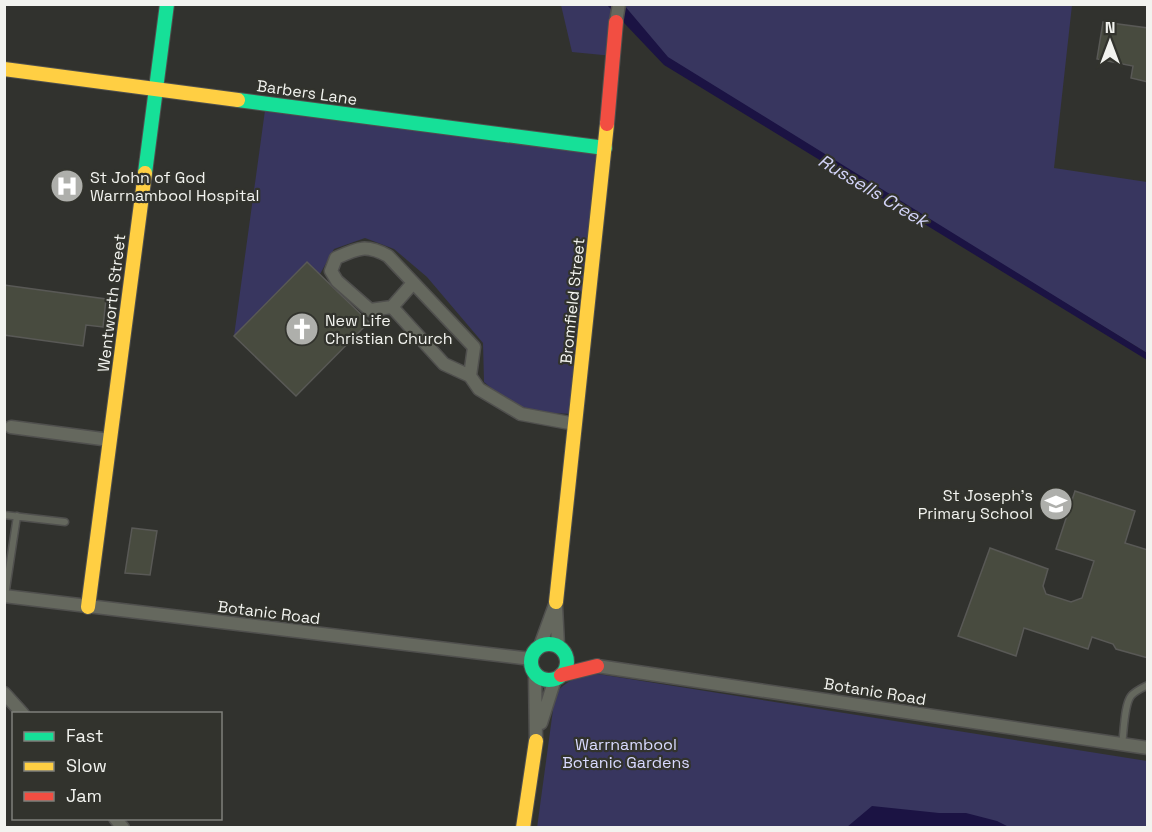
<svg xmlns="http://www.w3.org/2000/svg" width="1152" height="832" font-family="'Space Grotesk',sans-serif">
	<style>
		.green { fill: #38365f }
		.water { fill: #1b1343 }
		.building { fill: #484b3f; stroke: #595956; stroke-width: 1.5 }
		.lines { fill: none; stroke-linecap: round; stroke-linejoin: round }
		.lane-casing { stroke: #50504e; stroke-width: 9 }
		.street-casing { stroke: #50504e; stroke-width: 15 }
		.fast-casing { stroke: #50504e; stroke-width: 16 }
		.slow-casing { stroke: #50504e; stroke-width: 16 }
		.jam-casing { stroke: #50504e; stroke-width: 16 }
		.lane { stroke: #65685e; stroke-width: 6 }
		.street { stroke: #65685e; stroke-width: 12 }
		.fast { stroke: #16e098; stroke-width: 14 }
		.slow { stroke: #ffcf43; stroke-width: 14 }
		.jam { stroke: #f24e42; stroke-width: 14 }
		.labels { text-anchor: middle; stroke-width: 4.5; stroke-linejoin: round; paint-order: stroke }
		.street-label { font-size: 16px; fill: #f2f3ef; stroke: #32332d }
		.poi-label { font-size: 16px; fill: #f2f3ef; stroke: #32332d; text-anchor: start }
		.park-label { font-size: 16px; fill: #d9daff; stroke: #32332d }
		.water-label { font-size: 18px; font-style: italic; fill: #d3d4f9; stroke: #32332d }
	</style>
	<rect width="100%" height="100%" fill="#31322e"/>
	<path class="green" d="M 561,5 L 618,5 L 613,56 L 572,52 Z
		M 623,5 L 1072,5 L 1054,168 L 1147,182 L 1147,353 L 665,59 Z
		M 266,103 L 605,148 L 576,414 L 549,413 L 512,405 L 484,382 L 483,343 L 427,277 L 394,249 L 365,238 L 334,249 L 320,274 L 307,262 L 234,336 Z
		M 598,674 L 1147,761 L 1147,827 L 537,828 L 555,695 C 565,680 581,675 598,674 Z"/>
	<path class="water" d="M 607,5 L 624,5 L 668,57 L 1147,353 L 1147,360 L 664,65 Z
		M 872,806 L 939,813 L 966,813 L 997,821 L 1009,827 L 847,827 Z"/>
	<path class="building" d="M 1103,22 L 1148,28 L 1148,82 L 1131,78 L 1133,66 L 1097,59 Z
		M 307,262 L 369,322 L 296,396 L 234,336 Z
		M 4,285 L 106,299 L 103,327 L 86,325 L 83,346 L 4,335 Z
		M 1075,491 L 1135,511 L 1125,543 L 1148,550 L 1148,658 L 1116,649 L 1113,644 L 1092,637 L 1088,649 L 1024,628 L 1016,656 L 958,636 L 990,548 L 1048,569 L 1043,586 L 1046,594 L 1071,602 L 1082,598 L 1094,561 L 1056,549 Z
		M 132,528 L 157,531 L 150,575 L 125,573 Z"/>
	<g class="lines">
		<g class="lane-casing">
			<path id="lane" d="M 4,515 L 65,522
				M 5,596 L 17,516
				M 1122,744 C 1124,732 1124,705 1131,696 C 1135,691 1142,688 1148,685"/>
		</g>
		<g class="street-casing">
			<path id="street" d="M 616,22 L 619,4
				M 392,307 L 413,283
				M 470,376 L 474,347 L 388,256 C 366,244 358,248 336,258 L 331,271 L 337,281 L 370,310 L 392,307 L 444,364 L 470,376 L 479,389 L 521,414 L 575,424
				M 11,427 L 110,440
				M 4,596 L 531,659
				M 556,606 L 558,646
				M 540,646 L 556,602
				M 597,666 L 1148,748
				M 535,674 L 536,741
				M 4,693 L 23,714
				M 541,723 L 555,679
				M 115,818 L 123,828"/>
		</g>
		<g class="fast-casing">
			<path id="fast" d="M 238,100 L 605,148
				M 145,173 L 167,4
				M531 662a18 18 0 1 1 36 0a18 18 0 1 1-36 0Z"/>
		</g>
		<g class="slow-casing">
			<path id="slow" d="M 4,69 L 238,100
				M 556,602 L 607,124
				M 88,607 L 145,173
				M 523,828 L 536,741"/>
		</g>
		<g class="jam-casing">
			<path id="jam" d="M 607,124 L 616,22
				M 561,675 L 597,666"/>
		</g>
		<use href="#lane" class="lane"/>
		<use href="#street" class="street"/>
		<use href="#fast" class="fast"/>
		<use href="#slow" class="slow"/>
		<use href="#jam" class="jam"/>
	</g>
	<defs>
		<g id="hospital-disc" transform="scale(1.725)"><circle r="9.5" fill="#aeafab" stroke="#32332d"/><path d="M-5-5h3v3.5h4V-5h3V5h-3V1.5h-4V5h-3Z" fill="#fff"/></g>
		<g id="church-disc" transform="scale(1.725)"><circle r="9.5" fill="#aeafab" stroke="#32332d"/><path d="M-1.2-6h2.4v3.5h3.3v2.4h-3.3V6h-2.4V-.1h-3.3v-2.4h3.3Z" fill="#fff"/></g>
		<g id="school-disc" transform="scale(1.725)"><circle r="9.5" fill="#aeafab" stroke="#32332d"/><path d="M0-5L7-2L0 1L-7-2ZM-4 1L0 2.5L4 1V4Q0 6-4 4Z" fill="#fff"/></g>
	</defs>
	<g fill-rule="evenodd">
		<use href="#hospital-disc" x="67" y="186"/>
		<use href="#church-disc" x="302" y="329"/>
		<use href="#school-disc" x="1056" y="504"/>
	</g>
	<g class="labels">
		<g class="street-label">
			<text transform="translate(307 92) rotate(8)" y="6">Barbers Lane</text>
			<text transform="translate(572 301) rotate(-84)" y="6">Bromfield Street</text>
			<text transform="translate(111 303) rotate(-83)" y="6">Wentworth Street</text>
			<text transform="translate(269 612) rotate(7)" y="6">Botanic Road</text>
			<text transform="translate(875 691) rotate(9)" y="6">Botanic Road</text>
		</g>
		<g class="poi-label">
			<text x="90" y="183">St John of God<tspan x="90" dy="18">Warrnambool Hospital</tspan></text>
			<text x="325" y="326">New Life<tspan x="325" dy="18">Christian Church</tspan></text>
			<text x="1033" y="501" text-anchor="end">St Joseph's<tspan x="1033" dy="18">Primary School</tspan></text>
		</g>
		<g class="park-label">
			<text x="626" y="750">Warrnambool<tspan x="626" dy="18">Botanic Gardens</tspan></text>
		</g>
		<g class="water-label">
			<text transform="translate(873 191) rotate(31)" y="6">Russells Creek</text>
		</g>
	</g>
	<rect width="1152" height="832" fill="none" stroke="#f2f3ef" stroke-width="12"/>
	<rect x="12" y="712" width="210" height="108" fill="#32332d" stroke="#7f807b" stroke-width="1.5"/>
	<rect x="24" y="732" width="30" height="9" fill="#16e098" stroke="#7f807b" stroke-width="1.5"/>
	<text x="66" y="742" font-size="18" fill="#f2f3ef">Fast</text>
	<rect x="24" y="762" width="30" height="9" fill="#ffcf43" stroke="#7f807b" stroke-width="1.5"/>
	<text x="66" y="772" font-size="18" fill="#f2f3ef">Slow</text>
	<rect x="24" y="792" width="30" height="9" fill="#f24e42" stroke="#7f807b" stroke-width="1.5"/>
	<text x="66" y="802" font-size="18" fill="#f2f3ef">Jam</text>
	<g transform="translate(1110 42)" stroke="#32332d" stroke-width="4.5" paint-order="stroke">
	<path d="M0-4.5L10 22L0 15L-10 22Z" fill="#f2f3ef"/>
	<text y="-9" font-size="16" font-weight="bold" text-anchor="middle" fill="#f2f3ef">N</text>
	</g>
</svg>
